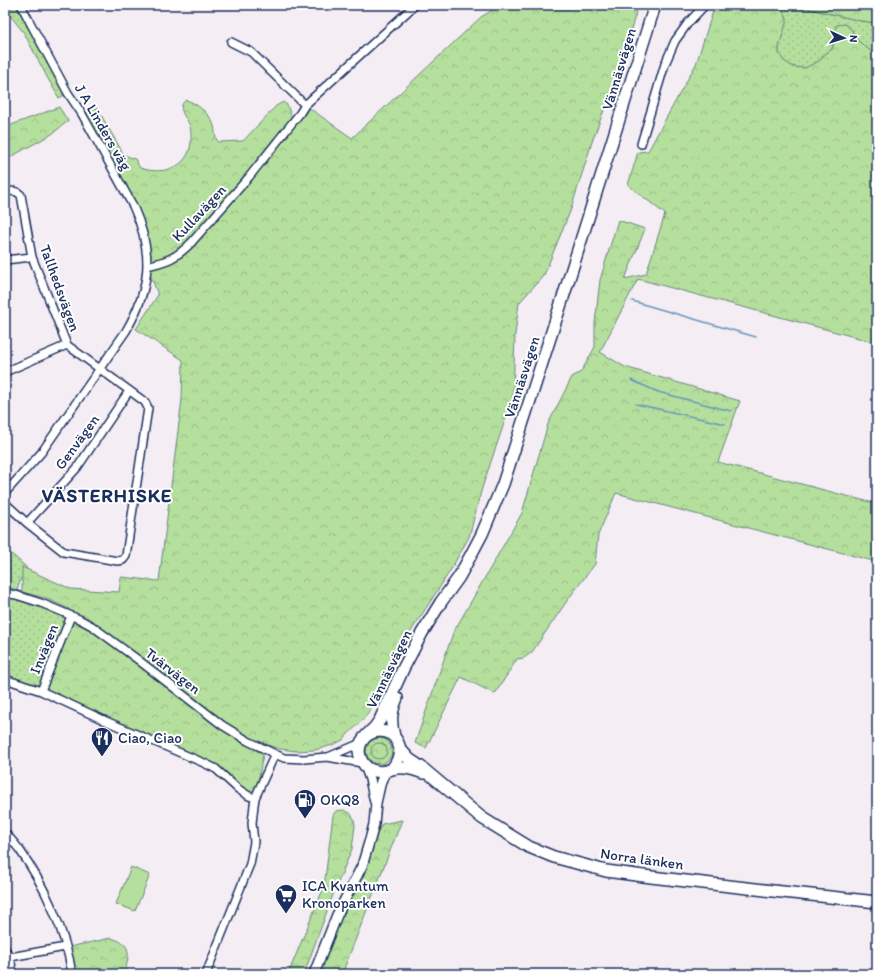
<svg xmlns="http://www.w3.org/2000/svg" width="882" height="979" font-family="Itim,sans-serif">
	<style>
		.grass { fill: url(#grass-dots); stroke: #68877d }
		.forest { fill: url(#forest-crowns); stroke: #68877d }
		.garden { fill: #b5df9c; stroke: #68877d }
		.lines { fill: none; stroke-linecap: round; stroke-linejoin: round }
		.stream { stroke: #6796bc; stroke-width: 1.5 }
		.minor-casing { stroke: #1b2f5e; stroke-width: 10 }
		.major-casing { stroke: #1b2f5e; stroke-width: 12 }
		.highway-casing { stroke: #1b2f5e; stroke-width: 14 }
		.minor { stroke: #fff; stroke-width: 7 }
		.major { stroke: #fff; stroke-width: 9 }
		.highway { stroke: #fff; stroke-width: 11 }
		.labels { text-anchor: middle; stroke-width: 4; stroke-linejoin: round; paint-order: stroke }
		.street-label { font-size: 15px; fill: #1b2f5e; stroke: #fff }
		.poi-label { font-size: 15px; fill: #1b2f5e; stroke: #fff; text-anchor: start }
		.district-label { font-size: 19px; font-weight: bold; letter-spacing: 1px; fill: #1b2f5e; stroke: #fff }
	</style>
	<defs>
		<pattern id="grass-dots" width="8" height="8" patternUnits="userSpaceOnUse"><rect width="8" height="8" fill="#b5df9c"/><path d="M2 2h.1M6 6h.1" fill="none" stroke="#9bc089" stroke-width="1.8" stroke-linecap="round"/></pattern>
		<pattern id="forest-crowns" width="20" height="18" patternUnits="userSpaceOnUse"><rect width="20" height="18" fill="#b5df9c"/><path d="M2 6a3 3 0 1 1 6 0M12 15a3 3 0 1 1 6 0" fill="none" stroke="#9bc089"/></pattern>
	</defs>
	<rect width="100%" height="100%" fill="#f5edf4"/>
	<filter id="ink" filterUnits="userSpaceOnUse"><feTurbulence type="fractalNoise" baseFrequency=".025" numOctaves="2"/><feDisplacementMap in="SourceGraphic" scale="8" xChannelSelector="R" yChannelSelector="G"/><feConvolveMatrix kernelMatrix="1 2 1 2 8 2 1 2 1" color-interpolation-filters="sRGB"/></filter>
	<g filter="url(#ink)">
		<path class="grass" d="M 5,5 L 21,5 L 68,93 L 59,98 L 47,77 L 24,33 L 5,9 Z
			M 775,5 L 793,5 L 861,21 L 877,23 L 877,56 L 858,41 L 851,29 L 845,24 L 837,25 L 835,30 L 833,47 L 830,51 L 825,54 L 819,61 L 805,68 L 793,67 L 784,61 L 779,54 L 779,47 L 787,19 L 785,14 L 781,9 Z
			M 5,548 L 26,567 L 28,576 L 21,578 L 17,590 L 5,586 Z
			M 5,591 L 22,592 L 41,603 L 71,616 L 41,691 L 5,679 Z
			M366 751a13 13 0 1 1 26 0a13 13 0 1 1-26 0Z"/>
		<path class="forest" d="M 501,5 L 638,5 L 621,65 L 593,139 L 571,209 L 544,275 L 519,303 L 515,334 L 513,397 L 482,488 L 469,537 L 450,571 L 399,650 L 372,707 L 362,721 L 348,734 L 343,740 L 333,745 L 315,750 L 296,751 L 280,749 L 265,744 L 255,798 L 223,775 L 41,691 L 69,609 L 45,598 L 22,592 L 22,567 L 71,589 L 119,592 L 121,577 L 159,581 L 182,399 L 183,360 L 136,329 L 158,295 L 147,266 L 142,228 L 82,115 L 97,108 L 124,155 L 135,159 L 140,168 C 165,176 192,167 191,137 C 191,134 191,130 190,127 C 189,121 183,116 182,111 C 180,106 183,102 186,100 C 195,102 210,114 213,123 C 216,130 214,136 218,142 L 243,141 L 276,106 L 283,102 L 287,105 L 293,120 L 305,105 L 352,138 L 481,17 Z
			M 715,5 L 775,5 L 781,9 L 785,14 L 787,20 L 779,47 L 779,54 L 784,61 L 793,67 L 805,68 L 819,61 L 825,54 L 830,51 L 833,47 L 835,30 L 837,25 L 845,24 L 851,29 L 858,41 L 877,56 L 877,343 L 638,279 L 600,352 L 625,367 L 740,401 L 718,462 L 877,504 L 877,562 L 616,493 L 598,535 L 595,564 L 569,598 L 532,652 L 524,658 L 517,659 L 495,694 L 461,677 L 426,748 L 415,743 L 453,633 L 522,513 L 548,424 L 572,377 L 581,372 L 595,347 L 595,323 L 600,280 L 618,220 L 645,229 L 625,279 L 646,274 L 665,214 L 628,185 L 638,152 L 648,151 L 696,64 Z
			M 793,5 L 877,5 L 877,23 L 861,21 Z
			M 59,107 L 68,121 L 52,134 L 5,160 L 5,128 L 14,124 Z
			M371 751a8 8 0 1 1 16 0a8 8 0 1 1-16 0Z
			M 343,810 L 350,813 L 354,819 L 355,826 L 352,849 L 334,892 L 304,974 L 288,974 L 324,887 L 333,815 L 336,811 Z
			M 402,820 L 342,974 L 314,974 L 375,836 L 382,824 Z
			M 111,938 C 133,944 129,954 125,973 L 123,974 L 73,974 L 69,947 Z"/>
		<path class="garden" d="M 131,867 L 150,875 L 135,911 L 116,904 Z"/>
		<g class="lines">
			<path class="stream" d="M 632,301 L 756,337
				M 631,380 L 658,392 L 731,411
				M 636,404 L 725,424"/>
			<g class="minor-casing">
				<path id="minor" d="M 231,42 L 251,52 L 305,105
					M 641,144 L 665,64 L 675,41 L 688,23 L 705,5
					M 5,192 C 11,191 16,190 21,195 L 32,257 L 67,345 L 145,402 L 148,408 L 126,556 L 123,560 L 118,561 L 64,552 L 27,523 L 5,503
					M 5,260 L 32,257
					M 147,266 C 168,261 176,258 191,243 L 249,177 L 300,113 L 305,105 L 415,5
					M 5,372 L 67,345
					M 5,493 L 41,453 L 126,331 C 151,288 154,252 133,206 L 82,114 L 68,93 L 33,28 L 21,5
					M 27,523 L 77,468 L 129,391
					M 5,593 L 16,595 L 41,603 L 79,619 L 92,626 L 137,659 L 222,725 L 248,741 L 275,754 L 284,758 L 304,759 L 327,757 L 362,763
					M 5,679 L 41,691 L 106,721 L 204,763 L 216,769 L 238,789 L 249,796 L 255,798
					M 41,691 L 71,616
					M 328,757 L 361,743
					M 5,833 C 10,838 15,844 19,849 C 44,884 66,932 72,974
					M 5,949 L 10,957 L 13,974
					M 5,958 L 65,947
					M 206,974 L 250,864 L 254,842 L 252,823 L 254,805 L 255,798 L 275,754"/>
			</g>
			<g class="major-casing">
				<path id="major" d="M 365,766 L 370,779 L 375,802
					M 314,974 L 337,915 L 362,866 L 371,836 L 374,824 L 376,803 L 381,781 L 384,775 L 388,770"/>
			</g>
			<g class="highway-casing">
				<path id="highway" d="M 378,731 C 388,731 394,734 398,743 C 400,747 401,750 399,755 C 398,760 395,765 392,769 C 359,783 345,737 378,731 Z
					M 366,736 L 375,727 L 380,720 L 403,669 L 422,633 L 441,602 L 459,577 L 472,553 L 482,534 L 503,484 L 567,285 L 655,5
					M 394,736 C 390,721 391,712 397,698
					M 400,749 L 409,759 L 421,767 L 482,818 L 529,847 L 554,857 L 606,871 L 651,877 L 773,891 L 877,902
					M 392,769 C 404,766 412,769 424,773"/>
			</g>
			<use href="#minor" class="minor"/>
			<use href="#major" class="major"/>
			<use href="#highway" class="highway"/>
		</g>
	</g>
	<defs>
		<g id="restaurant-pin" transform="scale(1.15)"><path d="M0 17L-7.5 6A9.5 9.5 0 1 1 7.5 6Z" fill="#1b2f5e" stroke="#fff"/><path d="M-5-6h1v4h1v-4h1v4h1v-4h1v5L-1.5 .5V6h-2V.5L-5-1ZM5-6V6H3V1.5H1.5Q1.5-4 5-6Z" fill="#fff"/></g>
		<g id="fuel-pin" transform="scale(1.15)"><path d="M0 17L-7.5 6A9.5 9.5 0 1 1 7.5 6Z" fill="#1b2f5e" stroke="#fff"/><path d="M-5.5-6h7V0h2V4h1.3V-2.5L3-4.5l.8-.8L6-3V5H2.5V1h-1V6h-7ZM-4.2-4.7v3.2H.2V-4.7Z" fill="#fff"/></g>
		<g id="supermarket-pin" transform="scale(1.15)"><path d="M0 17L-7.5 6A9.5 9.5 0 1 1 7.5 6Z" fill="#1b2f5e" stroke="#fff"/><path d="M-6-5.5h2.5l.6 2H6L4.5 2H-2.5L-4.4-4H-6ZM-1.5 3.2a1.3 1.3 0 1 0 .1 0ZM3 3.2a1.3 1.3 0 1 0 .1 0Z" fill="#fff"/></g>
	</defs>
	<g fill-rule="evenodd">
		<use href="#restaurant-pin" x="102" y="738"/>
		<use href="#fuel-pin" x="305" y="800"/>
		<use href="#supermarket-pin" x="286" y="895"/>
	</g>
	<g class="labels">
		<g class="street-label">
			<text transform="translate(619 69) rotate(-73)" y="5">Vännäsvägen</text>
			<text transform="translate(103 127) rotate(60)" y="5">J A Linders väg</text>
			<text transform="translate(199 213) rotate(-47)" y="5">Kullavägen</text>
			<text transform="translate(60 288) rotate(70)" y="5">Tallhedsvägen</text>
			<text transform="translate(522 377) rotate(-72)" y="5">Vännäsvägen</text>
			<text transform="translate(77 442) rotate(-54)" y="5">Genvägen</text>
			<text transform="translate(44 649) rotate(-68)" y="5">Invägen</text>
			<text transform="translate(389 669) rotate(-64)" y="5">Vännäsvägen</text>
			<text transform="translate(173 671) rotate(38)" y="5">Tvärvägen</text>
			<text transform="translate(642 859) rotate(8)" y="5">Norra länken</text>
		</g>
		<g class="poi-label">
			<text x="118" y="743">Ciao, Ciao</text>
			<text x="320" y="805">OKQ8</text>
			<text x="302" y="891">ICA Kvantum<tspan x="302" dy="17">Kronoparken</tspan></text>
		</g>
		<g class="district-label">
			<text x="107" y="502">VÄSTERHISKE</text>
		</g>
	</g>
	<rect width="882" height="979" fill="none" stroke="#fff" stroke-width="20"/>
	<rect x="10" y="10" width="862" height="959" fill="none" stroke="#1b2f5e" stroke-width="1.5" filter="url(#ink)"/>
	<g transform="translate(844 38) rotate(94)" stroke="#ffffff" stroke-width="3" paint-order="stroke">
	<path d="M0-3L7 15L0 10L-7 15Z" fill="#1b2f5e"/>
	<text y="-6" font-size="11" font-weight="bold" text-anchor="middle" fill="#1b2f5e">N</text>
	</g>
</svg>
